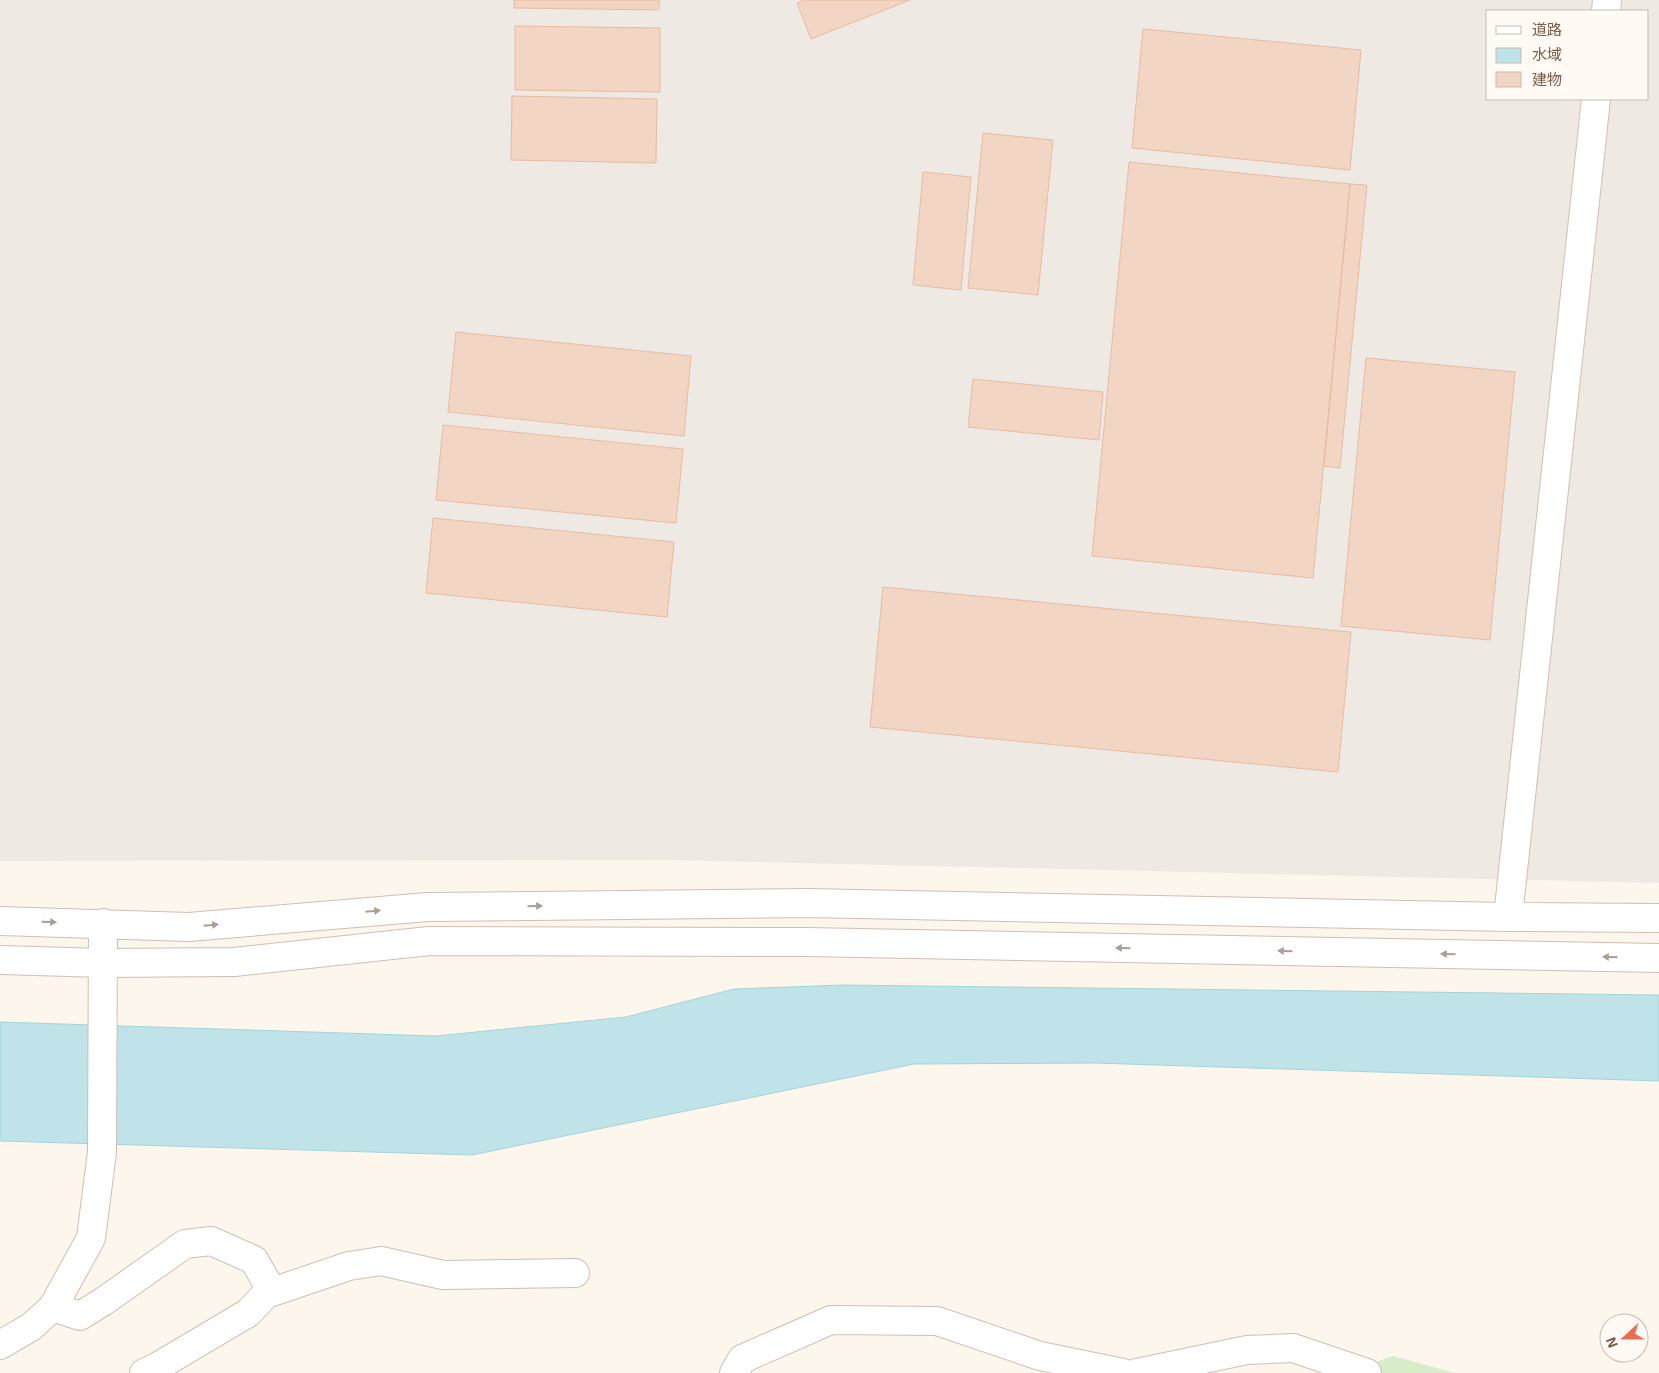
<svg xmlns="http://www.w3.org/2000/svg" width="1659" height="1373" font-family="'Exo 2','Noto Sans JP',sans-serif">
	<style>
		.industrial { fill: #efe9e4; fill-rule: evenodd }
		.green { fill: #d8ecc9 }
		.water { fill: #bfe3e8; stroke: #a5d3da }
		.building { fill: #f3d5c3; stroke: #e6bba3 }
		.lines { fill: none; stroke-linecap: round; stroke-linejoin: round }
		.minor-casing { stroke: #d1beb0; stroke-width: 30 }
		.tertiary-casing { stroke: #d1beb0; stroke-width: 30 }
		.minor { stroke: #fff; stroke-width: 28 }
		.tertiary { stroke: #fff; stroke-width: 28 }
		.oneway { fill: #af9d94 }
	</style>
	<rect width="100%" height="100%" fill="#fdf6ec"/>
	<path class="industrial" d="M 0,0 L 1659,0 L 1659,883 L 669,860 L 0,861 ZM 1488,11 L 1648,11 L 1648,99 L 1488,99 Z"/>
	<path class="green" d="M 1393,1356 L 1455,1373 L 1370,1373 L 1378,1361 Z"/>
	<path class="water" d="M 843,985 L 1659,995 L 1659,1081 L 1095,1063 L 914,1064 L 472,1155 L 0,1141 L 0,1022 L 436,1036 L 626,1017 L 734,989 Z"/>
	<path class="building" d="M 514,0 L 659,0 L 659,10 L 514,8 Z
		M 804,0 L 910,0 L 811,39 L 797,3 Z
		M 515,26 L 660,28 L 660,92 L 515,90 Z
		M 1143,29 L 1361,50 L 1350,170 L 1132,148 Z
		M 512,96 L 657,99 L 656,163 L 511,160 Z
		M 983,133 L 1053,140 L 1038,295 L 968,288 Z
		M 1129,162 L 1350,184 L 1313,578 L 1092,556 Z
		M 923,172 L 971,177 L 961,290 L 913,285 Z
		M 1350,184 L 1367,185 L 1340,468 L 1324,466 Z
		M 456,332 L 691,356 L 684,436 L 448,412 Z
		M 1366,358 L 1515,372 L 1490,640 L 1341,626 Z
		M 973,379 L 1103,392 L 1099,440 L 968,427 Z
		M 443,425 L 683,449 L 676,523 L 436,500 Z
		M 433,518 L 674,542 L 667,617 L 426,593 Z
		M 883,587 L 1351,632 L 1338,772 L 870,727 Z"/>
	<g class="lines">
		<g class="minor-casing">
			<path id="minor" d="M 266,1294 L 349,1266 L 381,1261 L 443,1275 L 575,1273
				M 53,1307 L 80,1316 L 104,1301 L 185,1244 L 211,1241 L 254,1260 L 267,1283 L 266,1294 L 248,1313 L 157,1367 L 144,1373
				M 734,1373 L 742,1359 L 831,1320 L 937,1321 L 1040,1356 L 1123,1373
				M 1137,1373 L 1247,1350 L 1293,1348 L 1367,1373"/>
		</g>
		<g class="tertiary-casing">
			<path id="tertiary" d="M 1606,11 L 1607,0
				M 1508,917 L 1596,99
				M 0,921 L 189,927 L 428,907 L 808,903 L 1508,917 L 1659,918
				M 0,960 L 103,963 L 234,962 L 429,941 L 807,942 L 1659,958
				M 0,1345 L 31,1327 L 53,1307 L 91,1238 L 102,1152 L 103,923"/>
		</g>
		<use href="#minor" class="minor"/>
		<use href="#tertiary" class="tertiary"/>
	</g>
	<defs><path id="oneway-solid" d="M-6-.8H1V-3.2L6.5 0L1 3.2V.8H-6Z" transform="scale(1.25)"/></defs>
	<g class="oneway">
		<use href="#oneway-solid" transform="translate(535 906) rotate(-1)"/>
		<use href="#oneway-solid" transform="translate(373 911) rotate(-5)"/>
		<use href="#oneway-solid" transform="translate(49 922) rotate(1)"/>
		<use href="#oneway-solid" transform="translate(211 925) rotate(-5)"/>
		<use href="#oneway-solid" transform="translate(1123 948) rotate(-179)"/>
		<use href="#oneway-solid" transform="translate(1285 951) rotate(-179)"/>
		<use href="#oneway-solid" transform="translate(1448 954) rotate(-179)"/>
		<use href="#oneway-solid" transform="translate(1610 957) rotate(-179)"/>
	</g>
	<rect x="1486" y="10" width="162" height="90" fill="#fffaf3" stroke="#cabbb1"/>
	<rect x="1496" y="26" width="25" height="8" fill="#ffffff" stroke="#cabbb1"/>
	<text x="1532" y="35" font-size="15" fill="#7a5c4d">道路</text>
	<rect x="1496" y="48" width="25" height="15" fill="#bfe3e8" stroke="#cabbb1"/>
	<text x="1532" y="60" font-size="15" fill="#7a5c4d">水域</text>
	<rect x="1496" y="72" width="25" height="15" fill="#f3d5c3" stroke="#cabbb1"/>
	<text x="1532" y="85" font-size="15" fill="#7a5c4d">建物</text>
	<g transform="translate(1624 1338) rotate(249)"><circle r="24" fill="#fffaf3" stroke="#cabbb1"/>
	<path d="M0-4L9 19L0 12L-9 19Z" fill="#e76f51"/>
	<text y="-8" font-size="14" font-weight="bold" text-anchor="middle" fill="#7a5c4d">N</text>
	</g>
</svg>
